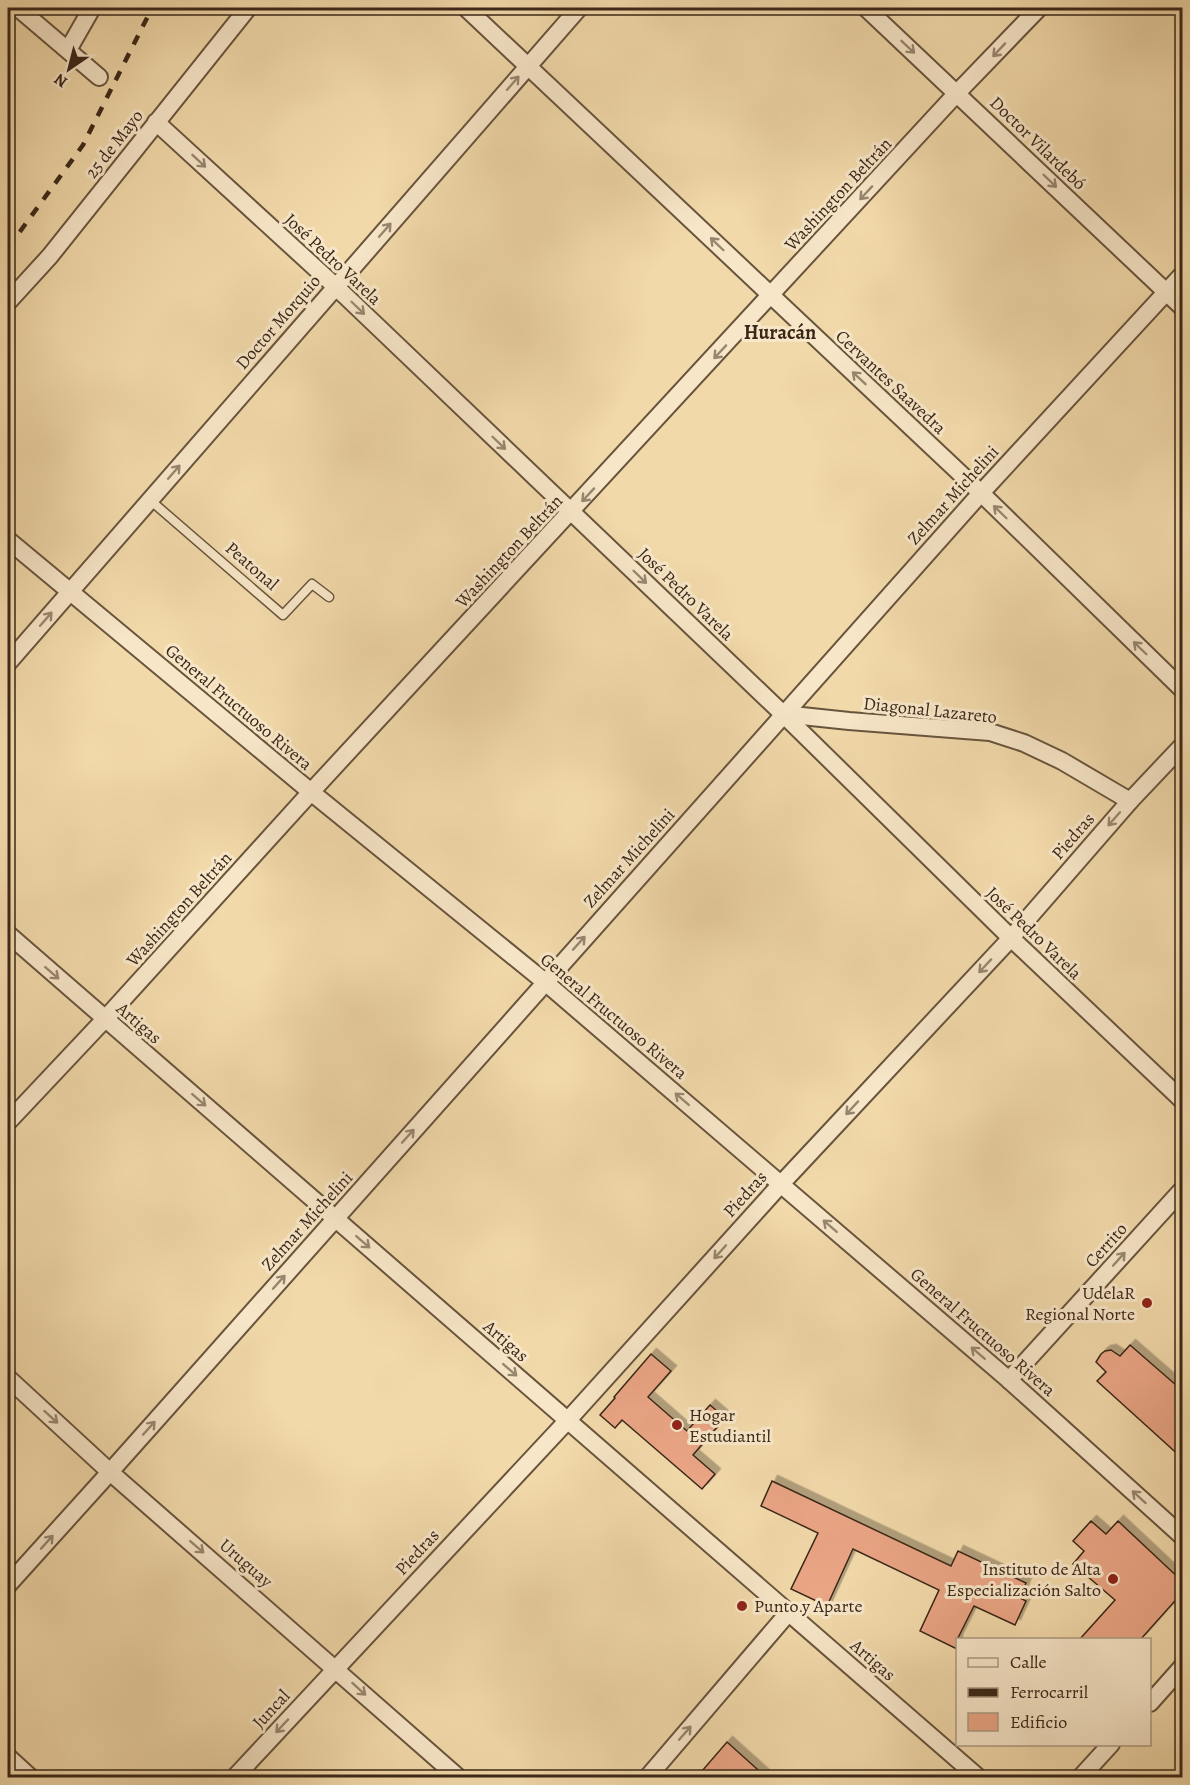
<svg xmlns="http://www.w3.org/2000/svg" width="1190" height="1785" viewBox="0 0 1190 1785" font-family="Alegreya,serif">
<style>
.building{fill:#eaa585;stroke:#3a2719;stroke-width:1.5;filter:url(#shadow)}
.lines{fill:none;stroke-linecap:round;stroke-linejoin:round}
.lane-casing{stroke:#68543d;stroke-width:11}
.street-casing{stroke:#68543d;stroke-width:20}
.lane{stroke:#f7e6c8;stroke-width:8}
.street{stroke:#f7e6c8;stroke-width:16}
.rail{stroke:#3a2719;stroke-width:4.5;stroke-dasharray:10 10;stroke-linecap:butt}
.oneway{stroke:#988670}
.poi-dot{fill:#8f2418;stroke:#f7e6c8;stroke-width:2}
.labels{text-anchor:middle;dominant-baseline:central;stroke-width:6;stroke-linejoin:round;paint-order:stroke}
.street-label{font-size:18px;fill:#3a2719;stroke:#f7e6c8}
.poi-label{font-size:18px;fill:#3a2719;stroke:#f7e6c8;text-anchor:end}
.neighbourhood-label{font-size:20px;font-weight:bold;fill:#3a2719;stroke:#f7e6c8}
</style>
<defs>
<filter id="shadow"><feDropShadow dx="5.5" dy="-5.5" stdDeviation="0" flood-color="#0004"/></filter>
</defs>
<rect width="100%" height="100%" fill="#f2d9aa"/>
<filter id="stains"><feTurbulence type="fractalNoise" baseFrequency=".00333" numOctaves="4"/><feColorMatrix values="0 0 0 0 .2 0 0 0 0 .09 0 0 0 0 .02 0 0 0 .5 -.17"/></filter>
<radialGradient id="worn" r=".72"><stop offset=".6" stop-color="#630" stop-opacity="0"/><stop offset="1" stop-color="#630" stop-opacity=".3"/></radialGradient>
<g class="building">
<polygon points="1130,1345 1176,1385 1182,1379 1182,1458 1097,1381 1106,1372 1096,1362 1101,1354 1105,1351 1111,1350 1120,1356"/>
<polygon points="651,1354 671,1371 648,1397 687,1431 710,1405 725,1418 693,1455 715,1474 702,1489 622,1420 615,1428 600,1415 615,1398 614,1397"/>
<polygon points="772,1481 951,1566 958,1551 1026,1583 1020,1598 1026,1601 1015,1625 974,1606 957,1640 957,1649 920,1631 939,1590 853,1549 827,1606 791,1589 818,1533 761,1506"/>
<polygon points="1091,1521 1106,1534 1118,1521 1182,1581 1182,1593 1140,1640 1079,1640 1115,1600 1073,1564 1084,1551 1073,1541"/>
<polygon points="727,1742 767,1778 696,1778"/>
</g>
<g class="lines">
<g class="lane-casing">
<polyline id="lane" points="150,500 283,615 312,584 329,597"/>
</g>
<g class="street-casing">
<g id="street">
<polyline points="18,8 99,77"/>
<polyline points="466,8 981,493 1182,689"/>
<polyline points="866,8 1182,307"/>
<polyline points="68,50 92,8"/>
<polyline points="156,122 335,286 783,714 1011,938 1182,1100"/>
<polyline points="8,302 50,256 248,8"/>
<polyline points="8,540 311,792 545,982 1009,1380 1182,1536"/>
<polyline points="8,663 579,8"/>
<polyline points="783,714 849,721 990,732 1024,743 1062,761 1130,801"/>
<polyline points="8,934 979,1778"/>
<polyline points="8,1122 105,1019 311,792 957,93 1039,8"/>
<polyline points="8,1378 110,1472 459,1778"/>
<polyline points="1009,1380 1182,1190"/>
<polyline points="8,1585 110,1472 981,493 1182,275"/>
<polyline points="1150,1703 1182,1667"/>
<polyline points="8,1757 31,1778"/>
<polyline points="234,1778 568,1420 781,1184 1011,938 1130,801 1182,746"/>
<polyline points="647,1778 789,1612"/>
<polyline points="1080,1778 1111,1744"/>
</g>
</g>
<use href="#lane" class="lane"/>
<use href="#street" class="street"/>
<polyline class="rail" points="8,248 83,145 152,8"/>
</g>
<defs><path id="oneway-shaft" d="M-6 0H5M1.5-3L5.5 0L1.5 3" fill="none" stroke-width="1.6" stroke-linecap="round" stroke-linejoin="round" transform="scale(1.5)"/></defs>
<g class="oneway">
<use href="#oneway-shaft" transform="translate(908 47) rotate(43)"/>
<use href="#oneway-shaft" transform="translate(999 50) rotate(133)"/>
<use href="#oneway-shaft" transform="translate(513 83) rotate(-49)"/>
<use href="#oneway-shaft" transform="translate(199 161) rotate(43)"/>
<use href="#oneway-shaft" transform="translate(1050 181) rotate(44)"/>
<use href="#oneway-shaft" transform="translate(866 193) rotate(133)"/>
<use href="#oneway-shaft" transform="translate(385 230) rotate(-49)"/>
<use href="#oneway-shaft" transform="translate(717 244) rotate(-136)"/>
<use href="#oneway-shaft" transform="translate(358 308) rotate(44)"/>
<use href="#oneway-shaft" transform="translate(720 352) rotate(133)"/>
<use href="#oneway-shaft" transform="translate(859 378) rotate(-137)"/>
<use href="#oneway-shaft" transform="translate(499 443) rotate(44)"/>
<use href="#oneway-shaft" transform="translate(174 472) rotate(-49)"/>
<use href="#oneway-shaft" transform="translate(588 495) rotate(133)"/>
<use href="#oneway-shaft" transform="translate(1000 512) rotate(-136)"/>
<use href="#oneway-shaft" transform="translate(640 577) rotate(44)"/>
<use href="#oneway-shaft" transform="translate(46 619) rotate(-49)"/>
<use href="#oneway-shaft" transform="translate(1140 648) rotate(-136)"/>
<use href="#oneway-shaft" transform="translate(1114 819) rotate(131)"/>
<use href="#oneway-shaft" transform="translate(579 943) rotate(-48)"/>
<use href="#oneway-shaft" transform="translate(985 966) rotate(133)"/>
<use href="#oneway-shaft" transform="translate(52 973) rotate(41)"/>
<use href="#oneway-shaft" transform="translate(682 1099) rotate(-139)"/>
<use href="#oneway-shaft" transform="translate(199 1100) rotate(41)"/>
<use href="#oneway-shaft" transform="translate(852 1108) rotate(133)"/>
<use href="#oneway-shaft" transform="translate(408 1136) rotate(-48)"/>
<use href="#oneway-shaft" transform="translate(830 1226) rotate(-139)"/>
<use href="#oneway-shaft" transform="translate(363 1242) rotate(41)"/>
<use href="#oneway-shaft" transform="translate(720 1252) rotate(132)"/>
<use href="#oneway-shaft" transform="translate(1119 1259) rotate(-48)"/>
<use href="#oneway-shaft" transform="translate(279 1282) rotate(-48)"/>
<use href="#oneway-shaft" transform="translate(978 1353) rotate(-139)"/>
<use href="#oneway-shaft" transform="translate(510 1370) rotate(41)"/>
<use href="#oneway-shaft" transform="translate(51 1417) rotate(42)"/>
<use href="#oneway-shaft" transform="translate(149 1428) rotate(-48)"/>
<use href="#oneway-shaft" transform="translate(1139 1497) rotate(-138)"/>
<use href="#oneway-shaft" transform="translate(47 1542) rotate(-48)"/>
<use href="#oneway-shaft" transform="translate(197 1547) rotate(41)"/>
<use href="#oneway-shaft" transform="translate(359 1689) rotate(42)"/>
<use href="#oneway-shaft" transform="translate(282 1726) rotate(133)"/>
<use href="#oneway-shaft" transform="translate(685 1733) rotate(-49)"/>
</g>
<g class="poi-dot">
<circle cx="1147" cy="1303" r="6"/>
<circle cx="677" cy="1425" r="6"/>
<circle cx="1113" cy="1579" r="6"/>
<circle cx="742" cy="1606" r="6"/>
</g>
<g class="labels">
<g class="street-label">
<text transform="translate(1038 143) rotate(44)">Doctor Vilardebó</text>
<text transform="translate(114 144) rotate(-52)">25 de Mayo</text>
<text transform="translate(838 194) rotate(-47)">Washington Beltrán</text>
<text transform="translate(333 259) rotate(43)">José Pedro Varela</text>
<text transform="translate(278 322) rotate(-49)">Doctor Morquio</text>
<text transform="translate(891 382) rotate(43)">Cervantes Saavedra</text>
<text transform="translate(953 495) rotate(-48)">Zelmar Michelini</text>
<text transform="translate(509 551) rotate(-47)">Washington Beltrán</text>
<text transform="translate(252 566) rotate(41)">Peatonal</text>
<text transform="translate(686 594) rotate(44)">José Pedro Varela</text>
<text transform="translate(239 707) rotate(40)">General Fructuoso Rivera</text>
<text transform="translate(930 710) rotate(6)">Diagonal Lazareto</text>
<text transform="translate(1073 836) rotate(-49)">Piedras</text>
<text transform="translate(629 858) rotate(-48)">Zelmar Michelini</text>
<text transform="translate(179 909) rotate(-48)">Washington Beltrán</text>
<text transform="translate(1034 933) rotate(44)">José Pedro Varela</text>
<text transform="translate(614 1016) rotate(40)">General Fructuoso Rivera</text>
<text transform="translate(139 1023) rotate(41)">Artigas</text>
<text transform="translate(745 1194) rotate(-48)">Piedras</text>
<text transform="translate(307 1221) rotate(-48)">Zelmar Michelini</text>
<text transform="translate(1106 1245) rotate(-48)">Cerrito</text>
<text transform="translate(983 1332) rotate(41)">General Fructuoso Rivera</text>
<text transform="translate(506 1341) rotate(41)">Artigas</text>
<text transform="translate(417 1552) rotate(-47)">Piedras</text>
<text transform="translate(246 1563) rotate(41)">Uruguay</text>
<text transform="translate(873 1660) rotate(41)">Artigas</text>
<text transform="translate(271 1709) rotate(-47)">Juncal</text>
</g>
<g class="poi-label">
<text x="1135" y="1293">UdelaR<tspan x="1135" dy="21">Regional Norte</tspan></text>
<text x="689" y="1415" text-anchor="start">Hogar<tspan x="689" dy="21">Estudiantil</tspan></text>
<text x="1101" y="1569">Instituto de Alta<tspan x="1101" dy="21">Especialización Salto</tspan></text>
<text x="754" y="1606" text-anchor="start">Punto y Aparte</text>
</g>
<g class="neighbourhood-label">
<text x="780" y="332">Huracán</text>
</g>
</g>
<rect width="1190" height="1785" fill="none" stroke="#f2d9aa" stroke-width="30"/>
<rect x="9" y="9" width="1172" height="1767" fill="none" stroke="#3a2719" stroke-width="3"/>
<rect x="15" y="15" width="1160" height="1755" fill="none" stroke="#3a2719" stroke-width="1.5"/>
<rect x="956" y="1638" width="195" height="108" fill="#f7e6c8" stroke="#ab9a82" stroke-width="1.5"/>
<rect x="968" y="1658" width="30" height="9" fill="#f7e6c8" stroke="#ab9a82" stroke-width="1.5"/>
<text x="1010" y="1668" font-size="18" fill="#3a2719">Calle</text>
<rect x="968" y="1688" width="30" height="9" fill="#3a2719" stroke="#ab9a82" stroke-width="1.5"/>
<text x="1010" y="1698" font-size="18" fill="#3a2719">Ferrocarril</text>
<rect x="968" y="1713" width="30" height="18" fill="#eaa585" stroke="#ab9a82" stroke-width="1.5"/>
<text x="1010" y="1728" font-size="18" fill="#3a2719">Edificio</text>
<g transform="translate(69 69) rotate(215)" stroke="#f7e6c8" stroke-width="4.5" paint-order="stroke">
<path d="M0-4.5L10 22L0 15L-10 22Z" fill="#3a2719"/>
<text y="-9" font-size="16" font-weight="bold" text-anchor="middle" fill="#3a2719">N</text>
</g>
<rect width="100%" height="100%" filter="url(#stains)"/>
<rect width="100%" height="100%" fill="url(#worn)"/>
</svg>
